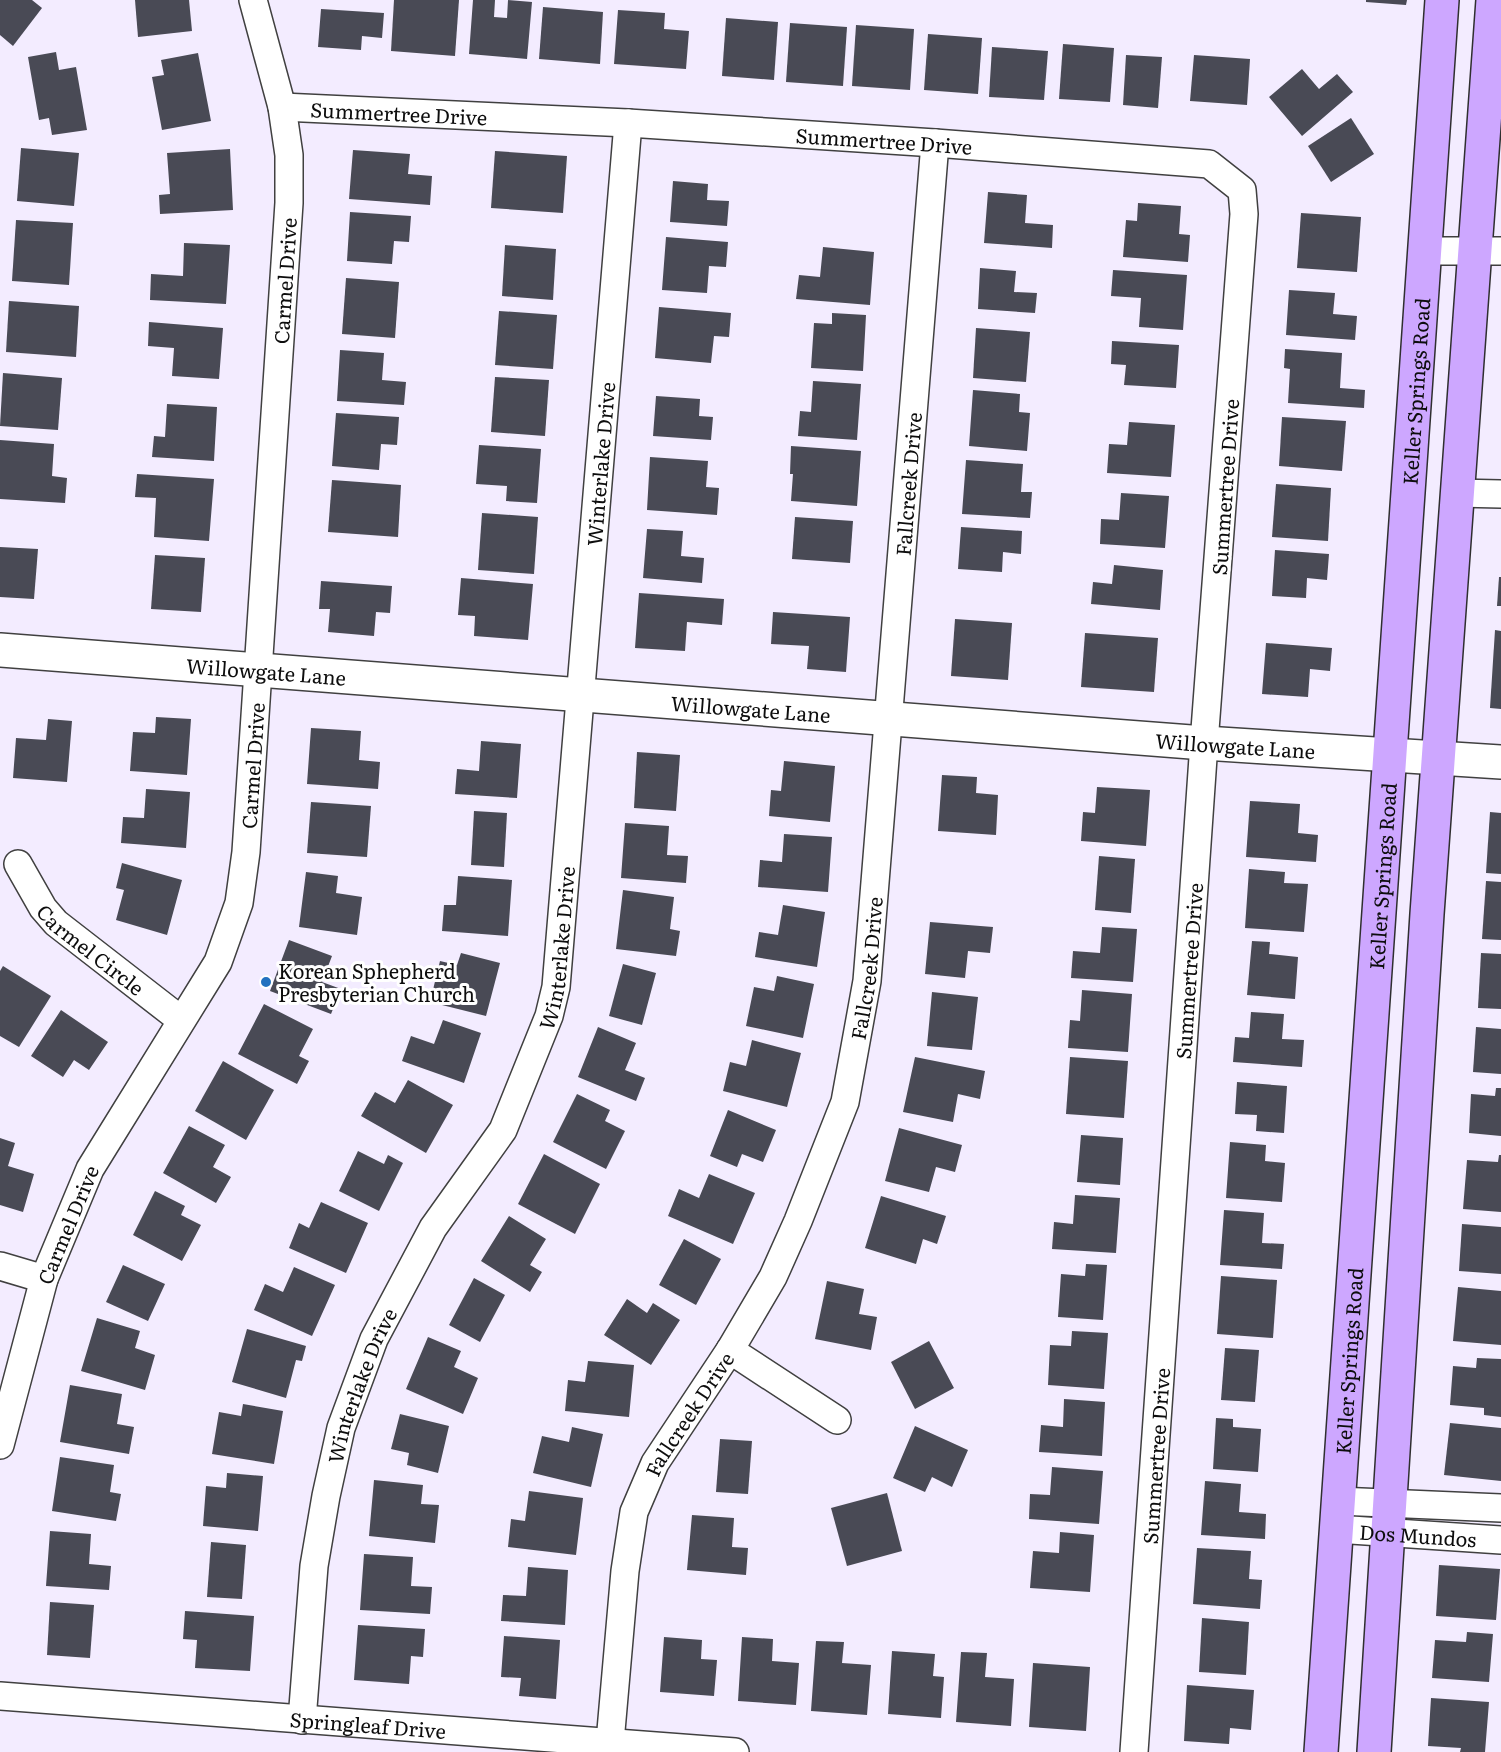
<svg xmlns="http://www.w3.org/2000/svg" width="1501" height="1752" viewBox="0 0 1501 1752" font-family="Literata,serif">
<style>
.building{fill:#494a55}
.lines{fill:none;stroke-linecap:round;stroke-linejoin:round}
.minor-casing{stroke:#404040;stroke-width:30}
.tertiary-casing{stroke:#404040;stroke-width:36}
.secondary-casing{stroke:#2f2f2f;stroke-width:36}
.minor{stroke:#fff;stroke-width:27}
.tertiary{stroke:#fff;stroke-width:33}
.secondary{stroke:#cda7ff;stroke-width:33}
.poi-dot{fill:#2271bf;stroke:#fff;stroke-width:2}
.labels{text-anchor:middle;dominant-baseline:central;stroke-width:6;stroke-linejoin:round;paint-order:stroke}
.street-label{font-size:20px;fill:#0d0d0d;stroke:#fff}
.poi-label{font-size:20px;fill:#0d0d0d;stroke:#fff;text-anchor:start}
</style>
<rect width="100%" height="100%" fill="#f3ecff"/>
<g class="building">
<polygon points="0,0 32,0 42,8 13,46 0,35"/>
<polygon points="135,0 189,0 192,31 138,37"/>
<polygon points="394,0 459,0 455,56 391,51"/>
<polygon points="473,0 495,0 494,17 507,18 508,0 532,2 527,59 469,54"/>
<polygon points="1366,0 1407,0 1406,5 1366,2"/>
<polygon points="543,7 603,12 600,64 539,59"/>
<polygon points="321,9 384,13 382,38 362,36 361,50 318,47"/>
<polygon points="618,10 665,13 664,29 689,31 686,69 614,64"/>
<polygon points="726,18 778,22 774,80 722,76"/>
<polygon points="790,23 847,27 843,86 786,82"/>
<polygon points="856,25 914,29 910,90 852,86"/>
<polygon points="928,34 982,38 978,94 924,90"/>
<polygon points="1063,44 1114,48 1110,102 1059,99"/>
<polygon points="992,47 1048,51 1044,100 989,97"/>
<polygon points="56,52 59,70 76,67 87,130 52,135 49,118 39,120 28,57"/>
<polygon points="198,53 211,121 162,130 152,77 164,75 161,60"/>
<polygon points="1126,55 1162,57 1158,108 1123,105"/>
<polygon points="1194,55 1250,59 1247,105 1190,101"/>
<polygon points="1302,69 1319,89 1337,74 1353,92 1302,136 1269,97"/>
<polygon points="1351,118 1374,154 1331,182 1308,146"/>
<polygon points="21,148 79,153 74,206 17,201"/>
<polygon points="230,149 233,210 160,214 159,195 170,194 167,153"/>
<polygon points="353,150 410,154 408,174 432,176 430,205 349,199"/>
<polygon points="495,151 567,156 563,213 491,208"/>
<polygon points="673,181 708,184 707,200 729,201 727,226 670,222"/>
<polygon points="988,192 1027,195 1025,223 1053,225 1052,248 984,243"/>
<polygon points="1138,203 1181,206 1179,234 1190,235 1188,262 1123,257 1126,220 1137,221"/>
<polygon points="350,212 411,216 409,242 394,241 392,264 347,261"/>
<polygon points="1301,213 1361,217 1357,272 1297,268"/>
<polygon points="16,220 73,223 69,285 12,281"/>
<polygon points="666,237 728,242 726,267 709,266 707,293 662,290"/>
<polygon points="184,243 230,245 226,304 150,300 151,274 183,276"/>
<polygon points="505,245 556,249 553,300 502,296"/>
<polygon points="823,247 874,252 870,305 796,299 799,275 820,277"/>
<polygon points="980,268 1016,271 1014,292 1037,293 1035,313 978,309"/>
<polygon points="1113,270 1187,275 1183,330 1139,327 1141,298 1111,296"/>
<polygon points="346,278 399,282 395,338 342,334"/>
<polygon points="1289,290 1335,293 1333,314 1357,316 1355,340 1286,335"/>
<polygon points="9,301 79,306 76,357 6,352"/>
<polygon points="659,307 731,313 729,337 714,336 711,363 655,358"/>
<polygon points="499,311 557,315 553,369 495,365"/>
<polygon points="832,313 866,315 863,371 811,368 814,323 832,324"/>
<polygon points="149,322 223,328 219,379 172,376 174,348 148,346"/>
<polygon points="976,328 1030,332 1026,382 973,378"/>
<polygon points="1112,341 1179,345 1176,388 1124,385 1126,365 1111,364"/>
<polygon points="1285,349 1342,353 1340,388 1365,390 1364,408 1288,403 1290,369 1284,368"/>
<polygon points="340,350 384,353 382,380 406,382 404,405 337,401"/>
<polygon points="3,373 62,378 58,430 0,426"/>
<polygon points="495,377 549,380 545,436 491,432"/>
<polygon points="813,381 861,384 857,440 798,436 800,411 811,412"/>
<polygon points="973,390 1020,394 1019,412 1030,413 1027,451 969,446"/>
<polygon points="656,396 700,399 699,416 713,417 711,440 653,436"/>
<polygon points="167,404 217,407 214,461 152,457 154,436 165,437"/>
<polygon points="336,413 399,417 397,445 381,444 379,470 332,466"/>
<polygon points="1282,417 1346,421 1342,471 1279,466"/>
<polygon points="1129,422 1175,425 1171,477 1107,473 1109,444 1127,445"/>
<polygon points="0,440 54,444 52,476 67,478 65,503 0,499"/>
<polygon points="479,445 541,449 537,503 506,501 507,486 476,484"/>
<polygon points="791,446 861,451 857,506 791,501 793,474 790,474"/>
<polygon points="650,457 708,461 706,487 719,488 717,515 647,510"/>
<polygon points="966,460 1023,464 1021,492 1032,492 1030,518 962,514"/>
<polygon points="137,474 214,479 209,541 154,537 156,498 135,497"/>
<polygon points="332,480 401,485 398,537 328,532"/>
<polygon points="1276,484 1331,488 1328,541 1272,537"/>
<polygon points="1121,493 1169,496 1165,548 1100,544 1101,519 1119,520"/>
<polygon points="482,513 538,517 534,574 478,570"/>
<polygon points="795,517 853,521 850,563 792,559"/>
<polygon points="961,527 1022,531 1021,554 1003,552 1002,572 958,569"/>
<polygon points="647,529 683,531 681,556 704,558 702,583 643,578"/>
<polygon points="0,547 38,549 34,599 0,597"/>
<polygon points="1275,550 1329,554 1327,580 1307,578 1306,598 1272,596"/>
<polygon points="155,555 205,558 201,612 151,609"/>
<polygon points="1114,565 1163,570 1160,610 1091,604 1093,582 1112,584"/>
<polygon points="1499,577 1501,577 1501,606 1497,606"/>
<polygon points="461,578 533,584 528,640 474,636 475,616 458,615"/>
<polygon points="321,581 392,586 390,613 376,612 374,636 328,632 330,609 319,609"/>
<polygon points="639,593 724,599 722,625 687,622 685,651 635,648"/>
<polygon points="773,612 850,617 846,672 807,669 809,646 771,644"/>
<polygon points="955,619 1012,623 1008,680 951,676"/>
<polygon points="1495,630 1501,631 1501,709 1490,708"/>
<polygon points="1085,633 1158,638 1154,692 1081,687"/>
<polygon points="1266,643 1332,648 1330,671 1310,669 1308,697 1262,694"/>
<polygon points="156,717 191,719 187,775 130,771 133,732 155,733"/>
<polygon points="48,719 72,721 67,782 13,778 16,738 46,740"/>
<polygon points="311,728 361,731 359,760 380,762 378,789 307,784"/>
<polygon points="481,741 521,744 517,798 455,794 457,769 479,771"/>
<polygon points="637,752 680,755 676,811 634,808"/>
<polygon points="784,761 835,766 830,822 769,816 771,790 781,791"/>
<polygon points="942,775 977,777 976,793 998,795 996,835 938,831"/>
<polygon points="1097,787 1150,790 1146,846 1081,841 1083,812 1095,813"/>
<polygon points="146,789 190,792 186,848 121,843 123,817 144,818"/>
<polygon points="1250,801 1300,804 1298,833 1318,835 1316,862 1246,857"/>
<polygon points="311,802 371,806 367,857 307,853"/>
<polygon points="474,811 507,813 504,867 471,865"/>
<polygon points="1490,812 1501,813 1501,874 1486,873"/>
<polygon points="625,823 669,826 667,855 688,856 686,883 621,878"/>
<polygon points="784,834 832,837 828,892 758,887 760,860 782,862"/>
<polygon points="1099,856 1135,859 1131,913 1095,910"/>
<polygon points="122,863 182,880 167,935 116,920 124,890 116,888"/>
<polygon points="1249,869 1285,872 1284,883 1308,884 1304,932 1245,928"/>
<polygon points="306,872 338,876 336,893 362,897 357,935 299,927"/>
<polygon points="458,876 512,880 508,936 442,931 444,905 456,905"/>
<polygon points="1486,881 1501,882 1501,940 1482,939"/>
<polygon points="623,890 674,897 670,929 680,931 676,956 616,949"/>
<polygon points="783,905 825,912 817,967 755,957 759,932 778,935"/>
<polygon points="930,922 993,927 990,953 968,951 965,978 925,974"/>
<polygon points="1102,927 1137,929 1133,982 1071,978 1073,951 1100,953"/>
<polygon points="289,940 332,956 322,982 341,989 331,1014 270,991"/>
<polygon points="1252,941 1270,942 1269,954 1298,957 1295,999 1247,995"/>
<polygon points="461,953 500,963 486,1016 430,1002 440,961 457,965"/>
<polygon points="1481,953 1501,954 1501,1009 1478,1008"/>
<polygon points="623,964 656,973 642,1025 609,1016"/>
<polygon points="3,966 51,996 19,1047 0,1036 0,971"/>
<polygon points="777,976 814,984 803,1038 746,1026 754,987 774,991"/>
<polygon points="1082,990 1132,994 1128,1052 1068,1048 1070,1020 1080,1021"/>
<polygon points="932,992 978,997 972,1050 927,1046"/>
<polygon points="264,1004 313,1029 299,1056 309,1061 297,1084 238,1054"/>
<polygon points="61,1010 108,1042 89,1070 74,1060 63,1077 31,1056"/>
<polygon points="1251,1012 1284,1014 1282,1039 1304,1040 1302,1067 1233,1062 1235,1037 1249,1038"/>
<polygon points="443,1020 481,1033 464,1083 402,1061 411,1036 434,1044"/>
<polygon points="598,1027 636,1043 625,1070 645,1078 636,1101 578,1077"/>
<polygon points="1476,1027 1501,1029 1501,1074 1473,1072"/>
<polygon points="752,1040 801,1053 787,1107 723,1091 730,1062 746,1066"/>
<polygon points="915,1057 985,1071 980,1099 958,1094 953,1122 903,1112"/>
<polygon points="1070,1057 1128,1061 1124,1118 1066,1114"/>
<polygon points="223,1061 274,1090 246,1140 195,1111"/>
<polygon points="408,1080 453,1105 426,1153 361,1116 375,1092 395,1103"/>
<polygon points="1237,1082 1287,1086 1284,1133 1256,1131 1257,1115 1235,1114"/>
<polygon points="1496,1088 1501,1088 1501,1136 1469,1133 1471,1094 1495,1096"/>
<polygon points="577,1094 610,1110 605,1121 625,1131 606,1169 553,1142"/>
<polygon points="728,1110 776,1130 763,1162 742,1154 737,1167 710,1156"/>
<polygon points="189,1126 225,1145 213,1167 231,1177 216,1203 163,1173"/>
<polygon points="899,1128 962,1145 955,1172 936,1167 929,1192 885,1181"/>
<polygon points="1081,1135 1123,1138 1120,1185 1077,1182"/>
<polygon points="0,1138 15,1143 8,1166 34,1174 23,1212 0,1205"/>
<polygon points="1230,1142 1266,1145 1265,1161 1285,1163 1282,1202 1226,1198"/>
<polygon points="358,1151 384,1164 388,1155 403,1163 379,1211 339,1191"/>
<polygon points="544,1154 600,1184 575,1234 518,1204"/>
<polygon points="1499,1155 1501,1155 1501,1212 1463,1209 1467,1160 1498,1162"/>
<polygon points="709,1174 755,1193 733,1244 668,1216 679,1189 699,1198"/>
<polygon points="155,1191 185,1206 181,1215 201,1225 182,1261 133,1235"/>
<polygon points="1075,1195 1120,1198 1116,1253 1052,1249 1054,1222 1073,1224"/>
<polygon points="881,1196 946,1216 937,1244 923,1239 916,1264 865,1248"/>
<polygon points="321,1202 368,1223 346,1273 289,1248 299,1223 309,1228"/>
<polygon points="1224,1210 1264,1213 1262,1243 1284,1244 1282,1269 1220,1265"/>
<polygon points="509,1216 546,1239 530,1265 542,1272 530,1292 481,1261"/>
<polygon points="1462,1224 1501,1227 1501,1274 1459,1271"/>
<polygon points="684,1239 721,1259 696,1305 659,1285"/>
<polygon points="1086,1264 1107,1265 1103,1320 1058,1317 1061,1274 1085,1276"/>
<polygon points="123,1265 165,1284 148,1321 106,1302"/>
<polygon points="294,1267 335,1285 312,1336 254,1310 265,1284 283,1292"/>
<polygon points="1221,1276 1277,1280 1273,1338 1217,1334"/>
<polygon points="474,1278 505,1295 480,1342 449,1325"/>
<polygon points="827,1281 864,1289 859,1314 877,1317 871,1350 815,1339"/>
<polygon points="1458,1287 1501,1291 1501,1345 1453,1341"/>
<polygon points="627,1299 647,1313 653,1303 680,1320 651,1365 604,1335"/>
<polygon points="97,1318 140,1331 135,1348 155,1355 145,1390 81,1371"/>
<polygon points="247,1329 306,1346 302,1361 296,1360 286,1398 232,1382"/>
<polygon points="1072,1331 1108,1333 1104,1389 1048,1385 1050,1345 1071,1346"/>
<polygon points="428,1337 461,1351 454,1367 478,1378 463,1414 406,1389"/>
<polygon points="929,1341 954,1388 915,1409 891,1362"/>
<polygon points="1225,1348 1259,1350 1255,1402 1221,1400"/>
<polygon points="1477,1358 1501,1359 1501,1417 1484,1415 1484,1408 1450,1405 1453,1366 1476,1368"/>
<polygon points="588,1361 634,1365 629,1417 565,1411 568,1380 585,1382"/>
<polygon points="70,1385 122,1394 117,1424 134,1427 129,1454 60,1442"/>
<polygon points="1064,1399 1105,1402 1102,1456 1039,1452 1041,1425 1063,1427"/>
<polygon points="243,1404 283,1411 274,1464 212,1454 219,1412 241,1416"/>
<polygon points="400,1414 449,1426 438,1473 407,1465 409,1453 391,1449"/>
<polygon points="1216,1418 1233,1419 1233,1427 1261,1429 1258,1472 1213,1469"/>
<polygon points="1450,1423 1501,1428 1501,1481 1444,1475"/>
<polygon points="915,1426 968,1450 952,1487 932,1477 925,1492 893,1478"/>
<polygon points="572,1427 603,1434 591,1487 533,1473 542,1436 569,1442"/>
<polygon points="720,1439 752,1441 748,1494 716,1492"/>
<polygon points="60,1457 114,1465 110,1492 121,1494 116,1521 52,1511"/>
<polygon points="1052,1467 1103,1471 1099,1524 1029,1519 1030,1494 1050,1495"/>
<polygon points="227,1473 263,1476 258,1531 203,1526 206,1486 226,1488"/>
<polygon points="374,1480 423,1485 421,1504 439,1505 435,1543 369,1536"/>
<polygon points="1205,1481 1241,1484 1239,1512 1266,1514 1265,1539 1201,1535"/>
<polygon points="529,1491 583,1498 576,1555 508,1547 511,1519 525,1521"/>
<polygon points="887,1493 902,1551 847,1566 831,1508"/>
<polygon points="692,1515 734,1518 732,1547 748,1548 746,1575 687,1570"/>
<polygon points="50,1531 91,1534 89,1564 111,1566 109,1590 46,1586"/>
<polygon points="1060,1532 1094,1535 1090,1592 1030,1588 1033,1551 1059,1553"/>
<polygon points="211,1542 246,1545 242,1599 207,1597"/>
<polygon points="1197,1548 1251,1551 1249,1579 1262,1580 1260,1609 1193,1604"/>
<polygon points="364,1554 413,1557 411,1586 432,1587 430,1614 360,1610"/>
<polygon points="1439,1565 1500,1569 1496,1620 1436,1616"/>
<polygon points="528,1567 568,1570 565,1625 501,1621 503,1595 526,1596"/>
<polygon points="50,1602 94,1605 90,1658 47,1655"/>
<polygon points="185,1611 254,1616 250,1671 195,1668 197,1640 183,1639"/>
<polygon points="1202,1618 1249,1622 1246,1675 1199,1672"/>
<polygon points="358,1625 425,1629 423,1657 411,1656 409,1684 354,1680"/>
<polygon points="1467,1632 1493,1634 1489,1682 1432,1678 1435,1640 1466,1642"/>
<polygon points="504,1636 560,1640 556,1699 519,1696 521,1678 501,1677"/>
<polygon points="664,1637 702,1640 701,1659 717,1660 714,1696 660,1692"/>
<polygon points="742,1637 773,1639 772,1661 799,1663 796,1705 738,1701"/>
<polygon points="816,1641 844,1642 842,1663 871,1665 867,1715 811,1711"/>
<polygon points="892,1651 935,1654 933,1676 944,1677 941,1718 888,1714"/>
<polygon points="961,1652 987,1653 985,1677 1014,1679 1011,1726 956,1722"/>
<polygon points="1033,1663 1090,1667 1086,1731 1029,1727"/>
<polygon points="1187,1685 1254,1690 1251,1730 1230,1728 1229,1744 1184,1741"/>
<polygon points="1431,1698 1489,1702 1485,1752 1460,1752 1461,1748 1428,1746"/>
</g>
<g class="lines">
<g class="minor-casing">
<g id="minor">
<path id="s1" d="M282 107 628 123 935 143 1209 164 1242 190 1244 214 1204 743 1134 1752"/>
<polyline points="1423,251 1501,251"/>
<polyline points="1456,493 1501,494"/>
<path id="s2" d="M18 864 43 908 56 923 181 1020"/>
<polyline points="0,1266 44,1279"/>
<polyline points="730,1350 837,1420"/>
<path id="s3" d="M0 1445 44 1279 90 1169 218 962 239 903 246 852 289 203V155L282 107 253 0"/>
<polyline points="1338,1501 1501,1508"/>
<path id="s4" d="M1336 1529 1501 1540"/>
<path id="s5" d="M0 1696 735 1752"/>
<path id="s6" d="M302 1720 314 1566 326 1496 341 1428 374 1339 433 1228 503 1130 549 1016 556 987 628 123"/>
<path id="s7" d="M610 1742 625 1571 634 1512 655 1463 730 1350 773 1277 798 1221 845 1102 867 981 935 143"/>
</g>
</g>
<g class="tertiary-casing">
<g id="tertiary">
<path id="s8" d="M0 650 1204 743 1501 762"/>
</g>
</g>
<g class="secondary-casing">
<g id="secondary">
<path id="s9" d="M1321 1752 1442 0"/>
<polyline points="1374,1752 1427,914 1493,0"/>
</g>
</g>
<use href="#minor" class="minor"/>
<use href="#tertiary" class="tertiary"/>
<use href="#secondary" class="secondary"/>
</g>
<circle class="poi-dot" cx="266" cy="982" r="6"/>
<g class="labels">
<g class="street-label">
<text stroke="none"><textPath href="#s1" startOffset="117">Summertree Drive</textPath></text>
<text stroke="none"><textPath href="#s1" startOffset="603">Summertree Drive</textPath></text>
<text stroke="none"><textPath href="#s3" startOffset="1221">Carmel Drive</textPath></text>
<text stroke="none"><textPath href="#s9" startOffset="1364">Keller Springs Road</textPath></text>
<text stroke="none"><textPath href="#s6" startOffset="1314">Winterlake Drive</textPath></text>
<text stroke="none"><textPath href="#s7" startOffset="1316">Fallcreek Drive</textPath></text>
<text transform="translate(1224 487) rotate(-86)">Summertree Drive</text>
<text stroke="none"><textPath href="#s8" startOffset="267">Willowgate Lane</textPath></text>
<text stroke="none"><textPath href="#s8" startOffset="753">Willowgate Lane</textPath></text>
<text stroke="none"><textPath href="#s8" startOffset="1239">Willowgate Lane</textPath></text>
<text stroke="none"><textPath href="#s3" startOffset="735">Carmel Drive</textPath></text>
<text stroke="none"><textPath href="#s9" startOffset="878">Keller Springs Road</textPath></text>
<text stroke="none"><textPath href="#s2" startOffset="114">Carmel Circle</textPath></text>
<text stroke="none"><textPath href="#s6" startOffset="828">Winterlake Drive</textPath></text>
<text stroke="none"><textPath href="#s7" startOffset="830">Fallcreek Drive</textPath></text>
<text transform="translate(1188 971) rotate(-86)">Summertree Drive</text>
<text stroke="none"><textPath href="#s3" startOffset="231">Carmel Drive</textPath></text>
<text stroke="none"><textPath href="#s9" startOffset="392">Keller Springs Road</textPath></text>
<text stroke="none"><textPath href="#s6" startOffset="342">Winterlake Drive</textPath></text>
<text stroke="none"><textPath href="#s7" startOffset="344">Fallcreek Drive</textPath></text>
<text transform="translate(1155 1456) rotate(-86)">Summertree Drive</text>
<text stroke="none"><textPath href="#s4" startOffset="82">Dos Mundos</textPath></text>
<text stroke="none"><textPath href="#s5" startOffset="369">Springleaf Drive</textPath></text>
</g>
<g class="poi-label">
<text x="278" y="970">Korean Sphepherd<tspan x="278" dy="23">Presbyterian Church</tspan></text>
</g>
</g>
</svg>
